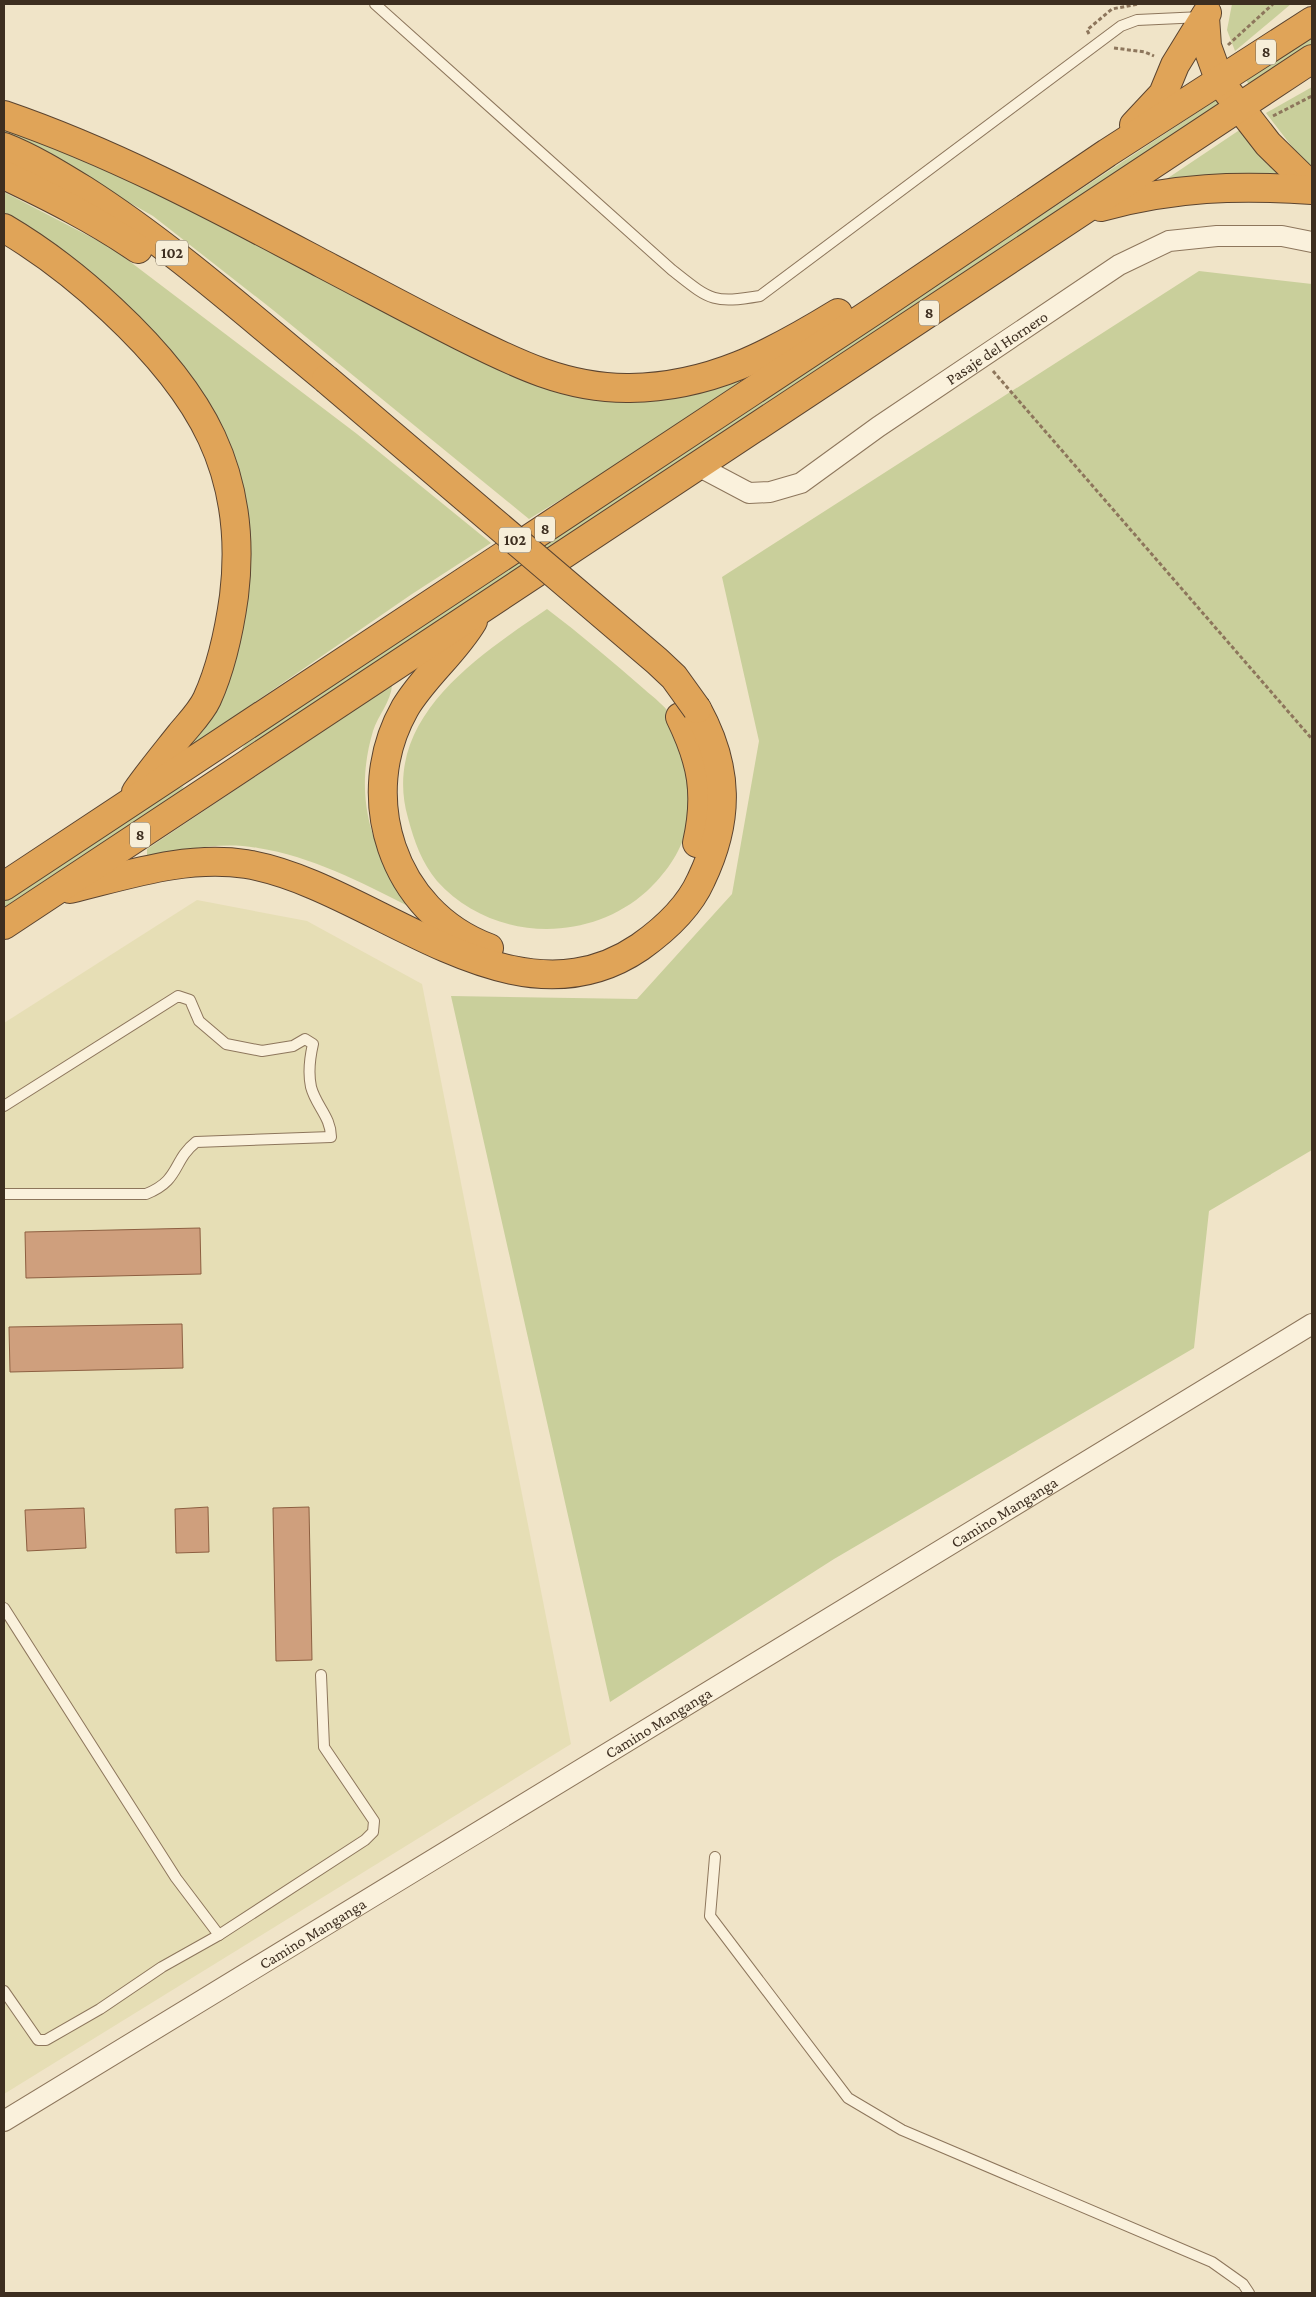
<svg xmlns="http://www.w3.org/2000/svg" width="1316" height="2297" viewBox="0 0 1316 2297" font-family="'Crimson Pro',serif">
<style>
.farmland{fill:#e6deb5}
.green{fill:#c9cf9b}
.building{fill:#cf9f7d;stroke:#8d5f41}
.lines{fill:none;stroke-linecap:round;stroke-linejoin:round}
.lane-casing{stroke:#8d765c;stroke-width:12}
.street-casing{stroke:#8d765c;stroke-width:22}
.highway-casing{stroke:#5b4430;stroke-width:30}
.path{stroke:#8d765c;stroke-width:3;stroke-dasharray:4 2.5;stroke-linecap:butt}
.lane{stroke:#faf1dc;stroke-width:10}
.street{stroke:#faf1dc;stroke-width:20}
.highway{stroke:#e0a458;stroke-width:28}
.highway-bridge-casing{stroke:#5b4430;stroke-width:30;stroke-linecap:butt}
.highway-bridge{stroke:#e0a458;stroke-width:28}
.labels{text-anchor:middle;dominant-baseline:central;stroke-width:4;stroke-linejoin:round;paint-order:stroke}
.shield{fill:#f7eed8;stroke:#756857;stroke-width:1}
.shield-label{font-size:15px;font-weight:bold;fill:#3d2e20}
.street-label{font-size:16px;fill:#3d2e20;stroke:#f7eed8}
</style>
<rect width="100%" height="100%" fill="#f0e4c8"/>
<polygon class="farmland" points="197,900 307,921 422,984 571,1744 4,2094 4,1023"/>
<g class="green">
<polygon points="1232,4 1291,4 1235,51 1227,30"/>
<polygon points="1312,34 1312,48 1252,88 1245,79"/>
<polygon points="1312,87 1312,166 1300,157 1266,113"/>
<polygon points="1216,100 1222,110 257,747 240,751 249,739"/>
<polygon points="4,122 49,138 558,384 755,370 762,376 529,519 273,310 153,216 66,167 4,138"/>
<polygon points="1241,129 1267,164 1282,177 1165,180"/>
<polygon points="4,192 112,248 357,434 491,543 412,594 171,760 241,598 207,409 4,218"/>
<polygon points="1199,271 1312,284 1312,1150 1209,1211 1194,1348 834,1559 610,1702 451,996 637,999 732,894 759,741 722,577"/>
<path d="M547 609C580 634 612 661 644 689 653 697 668 708 673 719 678 729 679 744 682 755 688 778 692 805 686 829 681 853 664 875 647 891 587 945 491 941 437 881 422 863 414 841 408 818 380 719 478 656 547 609Z"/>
<path d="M392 685C391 702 378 715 373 731 353 799 372 849 408 906 361 882 310 856 258 848 221 841 183 850 147 857V849Z"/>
<polygon points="184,786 176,799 4,914 4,901 172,791"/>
</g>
<g class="building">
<polygon points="200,1228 201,1274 26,1278 25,1232"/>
<polygon points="182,1324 183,1368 10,1372 9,1327"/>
<polygon points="208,1507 209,1552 176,1553 175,1509"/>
<polygon points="309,1507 312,1660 276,1661 273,1508"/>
<polygon points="84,1508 86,1548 27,1551 25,1510"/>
</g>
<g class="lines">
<g class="lane-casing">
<g id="lane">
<path d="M375 4 672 270C710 300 712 304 760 296L1121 26 1137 20 1202 17"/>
<path d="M4 1106 178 996 190 1000 199 1021 226 1044 262 1051 293 1046 305 1039 313 1044C310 1057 308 1073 311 1087 316 1106 331 1117 331 1137L196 1142C172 1161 181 1180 146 1194H4"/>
<polyline points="4,1608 176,1878 219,1935"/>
<polyline points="715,1857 710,1916 848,2098 902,2130 1212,2262 1243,2284 1249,2293"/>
<polyline points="4,1991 38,2040 46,2040 100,2009 162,1967 219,1935 365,1840 373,1832 374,1821 324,1747 321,1675"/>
</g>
</g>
<g class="street-casing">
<g id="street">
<path id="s1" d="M698 466 749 493 770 492 801 483 878 427 1119 265 1169 241 1217 236H1282L1312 242"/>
<path id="s2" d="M4 2121 1312 1324"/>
</g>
</g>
<g class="highway-casing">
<g id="highway">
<polyline points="1205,17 1207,46 1220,82 1268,144 1312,187"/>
<path d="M4 115C115 153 219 209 323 264 369 288 415 313 461 336 515 363 567 389 630 388 710 387 771 354 838 313"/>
<polyline points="1134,125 1163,94 1175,65 1207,13"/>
<path d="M4 147C32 158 58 174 84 190 170 245 247 314 326 379"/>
<path d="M4 175C50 197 96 220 138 249"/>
<path d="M1101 207C1174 187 1237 185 1312 190"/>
<path d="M4 228C43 251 79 279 112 310 200 392 249 472 234 596 229 632 222 666 207 699 201 712 189 724 180 735 165 754 150 772 136 792"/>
<path d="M473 621C454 653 424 676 405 708 355 796 392 912 489 948"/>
<path d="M680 717C702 762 708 794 697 843"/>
<polyline points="4,886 878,308 1107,153 1312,21"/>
<path d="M70 889C128 875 186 855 246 864 373 885 511 1035 640 947 664 930 689 907 701 880 730 820 729 767 697 709"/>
<polyline points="4,925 1312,59"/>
</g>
</g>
<g class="path">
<polyline points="1089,34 1087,30 1112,9 1138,4"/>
<polyline points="1228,45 1273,4"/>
<polyline points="1114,48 1145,52 1154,56"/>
<polyline points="1273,116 1312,96"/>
<polyline points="993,371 1312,739"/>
</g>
<use href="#lane" class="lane"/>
<use href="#street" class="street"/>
<use href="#highway" class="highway"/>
<g class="highway-bridge-casing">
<polyline id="highway-bridge" points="326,379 657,661 674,677 697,709"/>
</g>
<use href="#highway-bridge" class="highway-bridge"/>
</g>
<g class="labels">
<g class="shield">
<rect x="1256" y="39.5" width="20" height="25" rx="4"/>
<rect x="156" y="240.5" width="32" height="25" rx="4"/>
<rect x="919" y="300.5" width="20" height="25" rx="4"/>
<rect x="535" y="516.5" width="20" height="25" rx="4"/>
<rect x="499" y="527.5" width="32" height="25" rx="4"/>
<rect x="130" y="822.5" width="20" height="25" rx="4"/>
</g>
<g class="shield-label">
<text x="1266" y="52">8</text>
<text x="172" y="253">102</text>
<text x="929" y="313">8</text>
<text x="545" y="529">8</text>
<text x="515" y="540">102</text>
<text x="140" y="835">8</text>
</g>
<g class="street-label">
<text stroke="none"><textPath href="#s1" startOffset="349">Pasaje del Hornero</textPath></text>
<text stroke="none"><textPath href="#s2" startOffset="1171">Camino Manganga</textPath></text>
<text stroke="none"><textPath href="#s2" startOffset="766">Camino Manganga</textPath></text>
<text stroke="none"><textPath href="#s2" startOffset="361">Camino Manganga</textPath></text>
</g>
</g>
<rect width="1316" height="2297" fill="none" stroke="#3d2e20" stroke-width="10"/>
</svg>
